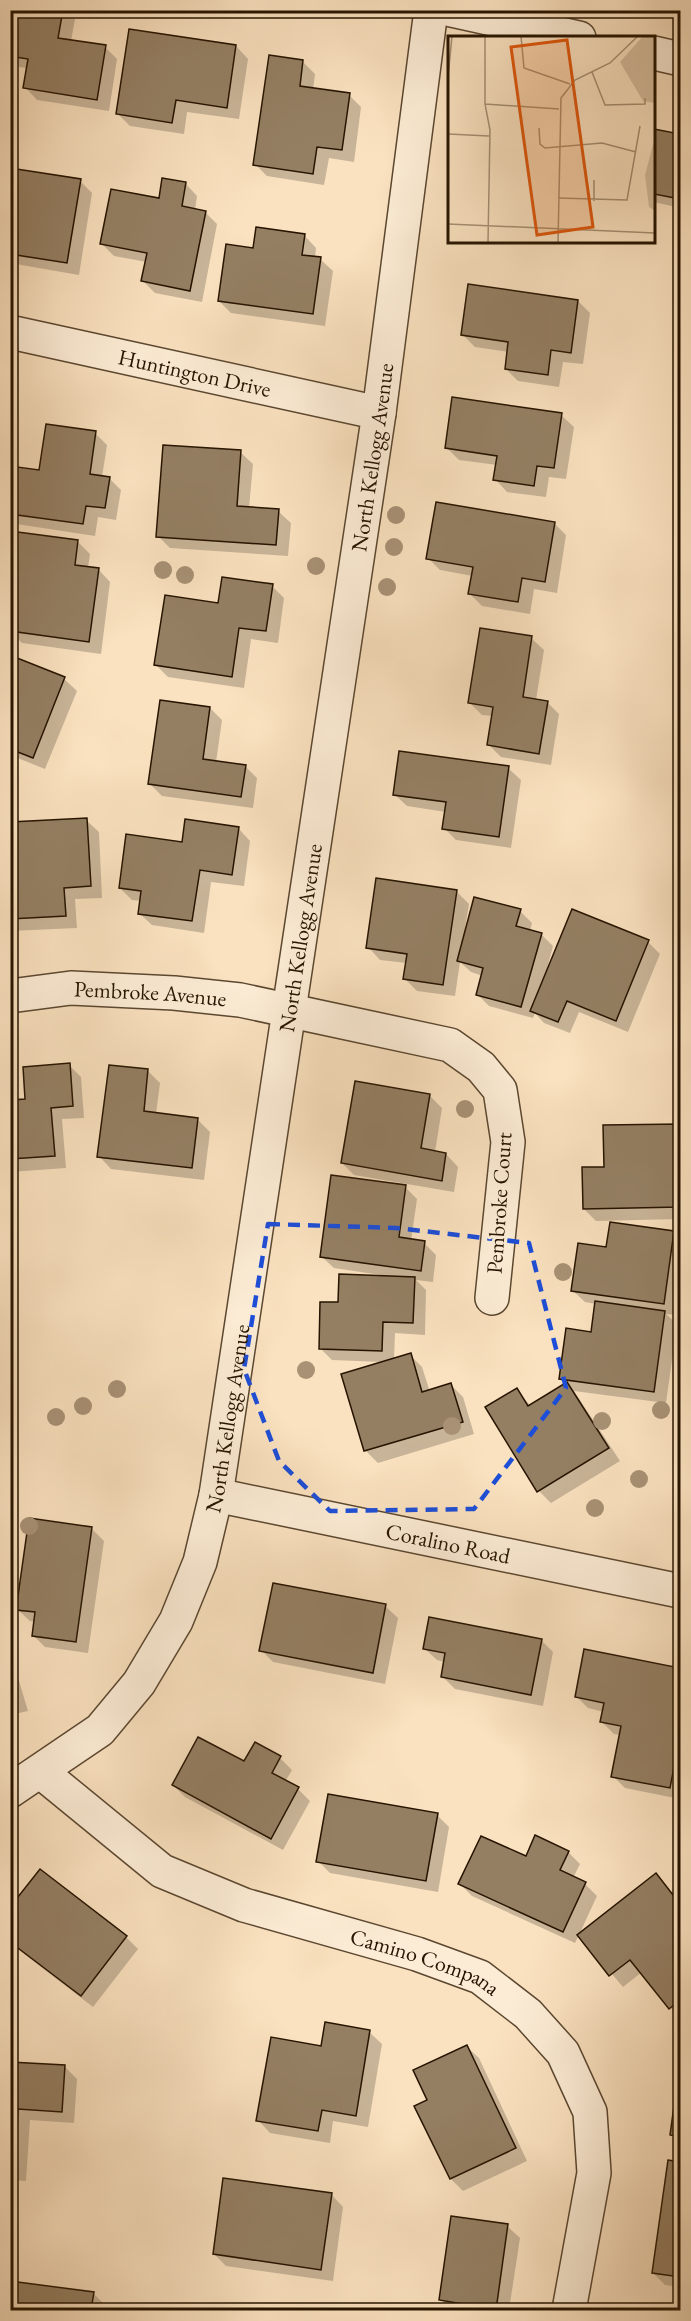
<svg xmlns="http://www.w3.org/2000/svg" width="691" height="2321" viewBox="0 0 691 2321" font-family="'EB Garamond',serif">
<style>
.shadow{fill:#0003}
.building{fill:#947f63;stroke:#261400;stroke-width:1.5}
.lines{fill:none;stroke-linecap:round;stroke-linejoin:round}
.minor-casing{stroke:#5b4730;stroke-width:36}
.minor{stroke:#fcecd5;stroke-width:33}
.tree{fill:#a89175}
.marked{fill:none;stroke:#1d4ed8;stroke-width:4.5;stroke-dasharray:12 8;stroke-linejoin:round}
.labels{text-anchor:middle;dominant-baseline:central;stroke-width:6;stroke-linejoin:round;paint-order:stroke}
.street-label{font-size:22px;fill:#261400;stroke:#fcecd5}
.inset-road{fill:none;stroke:#a58f73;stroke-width:1.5}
.view{fill:#de560b;fill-opacity:0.15;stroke:#de560b;stroke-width:3}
.inset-edge{fill:none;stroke:#261400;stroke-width:3}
</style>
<rect width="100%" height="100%" fill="#fae1bf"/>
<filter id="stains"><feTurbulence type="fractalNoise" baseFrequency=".00333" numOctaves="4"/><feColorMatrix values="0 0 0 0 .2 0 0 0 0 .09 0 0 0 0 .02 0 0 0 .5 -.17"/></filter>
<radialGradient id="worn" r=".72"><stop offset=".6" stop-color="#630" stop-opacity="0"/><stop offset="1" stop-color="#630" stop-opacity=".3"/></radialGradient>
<g class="shadow">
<polygon points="14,10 66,10 75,19 71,41 105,47 117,59 109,111 37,100 25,87 28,68 19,67 10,59 10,31"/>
<polygon points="236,46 248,59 239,119 187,112 184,134 130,126 118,114"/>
<polygon points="303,62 315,74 313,90 349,95 361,107 354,162 329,158 324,185 267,176 255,164"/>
<polygon points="654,130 680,136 680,208 654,202"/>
<polygon points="10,169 80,181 92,193 79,275 10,263"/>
<polygon points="185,183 197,196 195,210 205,212 217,224 202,302 155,293 143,281 147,262 114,256 102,244"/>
<polygon points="304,235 316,248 315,258 320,259 333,271 325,326 231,313 219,301 254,250"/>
<polygon points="578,301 590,313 583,364 563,362 559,387 518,381 506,369 509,352 475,347 463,335"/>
<polygon points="561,415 574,427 566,479 549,477 546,497 507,492 495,479 497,465 459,460 446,447"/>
<polygon points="95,433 107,445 102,477 109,478 121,490 116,520 98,517 95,536 10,523 10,467 40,472"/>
<polygon points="240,452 253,464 249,508 278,511 291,523 288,556 170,548 158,536"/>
<polygon points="554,523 566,535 557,593 534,589 530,614 482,606 470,594 473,576 440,570 428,558"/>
<polygon points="10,532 78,542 90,554 88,568 98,569 110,582 101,654 22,643 10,631 16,589 10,589"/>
<polygon points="272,586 284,598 278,643 251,639 244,688 168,677 156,665 220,605"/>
<polygon points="531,638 544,650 536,700 547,702 559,714 551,765 501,757 489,745 493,716 482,715 470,703"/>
<polygon points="13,658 64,679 77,691 45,769 10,755 10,664"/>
<polygon points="210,708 222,720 216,762 245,766 257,778 253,808 162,796 150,784"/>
<polygon points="508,768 521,780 511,848 456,840 444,828 446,812 407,806 394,794"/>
<polygon points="86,820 99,832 102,898 75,899 77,928 10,931 10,824"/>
<polygon points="238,828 250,841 244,886 211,882 204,933 152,925 139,913 141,901 132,900 120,888 184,844"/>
<polygon points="457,892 469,904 465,928 520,911 532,923 530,931 541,934 553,946 547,969 549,970 648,942 660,954 628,1032 579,1012 570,1033 544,1023 535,1013 533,1018 489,1006 477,994 483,976 471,972 460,962 455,996 417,991 405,979 407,963 380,960 368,947"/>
<polygon points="69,1065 81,1077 84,1118 62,1119 66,1168 10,1172 10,1102 26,1101"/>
<polygon points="148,1071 160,1083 156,1114 198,1120 210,1132 204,1180 111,1169 99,1156"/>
<polygon points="356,1083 430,1096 442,1108 435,1152 446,1154 458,1167 454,1192 354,1175 342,1163"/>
<polygon points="680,1125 680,1219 596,1221 584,1209 605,1168 605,1127"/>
<polygon points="405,1187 417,1199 411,1241 424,1243 436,1255 433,1282 416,1280 426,1290 425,1335 395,1333 394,1360 410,1355 422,1367 430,1392 451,1385 463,1397 474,1434 378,1463 366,1451 383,1362 332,1360 320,1348 339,1304 380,1277 381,1275 334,1268 321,1256"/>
<polygon points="673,1232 680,1239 680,1281 676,1315 666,1314 677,1324 666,1403 574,1391 620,1461 551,1503 539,1491 516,1390 531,1406 567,1384 561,1379 592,1333 596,1304 585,1302 572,1290 608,1248"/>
<polygon points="91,1528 104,1541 88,1653 45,1647 33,1635 35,1622 30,1621 17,1609"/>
<polygon points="385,1606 398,1618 385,1684 273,1662 261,1650"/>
<polygon points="541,1640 553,1652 543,1706 455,1689 443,1677 445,1662 437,1660 424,1648"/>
<polygon points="10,1651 28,1711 10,1715"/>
<polygon points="585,1651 680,1670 680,1799 625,1788 613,1776 621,1735 614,1734 602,1722 604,1712 588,1708 576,1696"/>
<polygon points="280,1758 292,1770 285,1782 298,1789 310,1801 283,1850 185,1797 173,1785 245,1763"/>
<polygon points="437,1815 449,1827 438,1892 330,1873 318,1861"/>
<polygon points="568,1852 580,1864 573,1878 585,1884 597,1896 579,1935 656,1875 680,1903 680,2019 642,1972 623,1987 579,1935 575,1943 472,1896 460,1884 527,1858"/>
<polygon points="10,1910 126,1937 138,1949 93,2007 10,1943"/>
<polygon points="369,2032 382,2044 368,2127 333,2121 330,2143 270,2133 258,2120 322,2047"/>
<polygon points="466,2046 479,2058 527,2161 463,2191 451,2179 416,2106 429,2101"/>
<polygon points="10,2063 64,2066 77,2079 74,2123 30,2120 26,2181 10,2180"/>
<polygon points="680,2073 680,2143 672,2135"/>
<polygon points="669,2162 680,2163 680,2287 665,2285 653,2273"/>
<polygon points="331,2194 343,2207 333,2281 226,2266 214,2254"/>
<polygon points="507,2226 520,2238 509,2310 451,2310 441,2300"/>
<polygon points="10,2283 93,2293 105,2305 105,2310 10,2310"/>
</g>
<g class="building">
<polygon points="12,10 63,10 58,38 106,45 97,100 23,88 28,59 10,56"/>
<polygon points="129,29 236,45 227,108 176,100 172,123 116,114"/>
<polygon points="269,55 303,60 300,86 350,93 342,150 317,147 313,174 253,165"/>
<polygon points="654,129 680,134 680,199 654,194"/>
<polygon points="10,168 81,179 67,263 10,254"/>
<polygon points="162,178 186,182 182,206 206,211 190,291 141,281 147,253 100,244 111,189 159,198"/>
<polygon points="256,227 305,234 302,255 321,257 313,314 218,301 226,244 253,248"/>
<polygon points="468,284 578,300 571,353 551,350 548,375 505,369 508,342 461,335"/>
<polygon points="452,397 562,413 554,468 537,466 534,486 493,480 497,456 445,448"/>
<polygon points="46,424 96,431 90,474 110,477 105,508 86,506 83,524 10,514 10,466 39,470"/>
<polygon points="163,445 241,450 237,506 279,509 276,545 156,537"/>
<polygon points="436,502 555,522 545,582 522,578 518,602 468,594 473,567 426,559"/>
<polygon points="10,531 78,540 75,565 99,568 89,642 10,631 15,579 10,579"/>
<polygon points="222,577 273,584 266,631 239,628 232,677 154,665 165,595 218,603"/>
<polygon points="480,628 532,636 523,697 548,701 539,754 487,745 493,707 468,703"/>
<polygon points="12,656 65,677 33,758 10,749"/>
<polygon points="160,700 210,707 203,759 246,765 241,797 148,784"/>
<polygon points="399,751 509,766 499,837 442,829 446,802 393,795"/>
<polygon points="87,818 91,886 64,888 66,916 10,919 10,822"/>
<polygon points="185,819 239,827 232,875 200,870 192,921 138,914 141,891 119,888 126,834 182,842"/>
<polygon points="376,878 457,890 443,985 403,979 407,954 366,948"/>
<polygon points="474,897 521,909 516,926 542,933 521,1007 476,995 483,968 457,961"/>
<polygon points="572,909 649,940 616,1021 567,1001 558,1022 530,1011"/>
<polygon points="70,1063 73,1106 51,1108 55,1156 10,1159 10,1100 25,1099 23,1067"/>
<polygon points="109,1065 148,1069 144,1111 198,1118 192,1168 97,1157"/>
<polygon points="355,1081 430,1094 421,1148 446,1153 442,1181 341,1163"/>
<polygon points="680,1124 680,1207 583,1209 582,1167 604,1167 603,1125"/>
<polygon points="331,1175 406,1185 399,1237 425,1241 421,1271 320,1257"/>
<polygon points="610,1222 674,1231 664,1304 571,1291 578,1243 606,1247"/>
<polygon points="339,1274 415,1277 413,1323 383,1322 382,1351 319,1349 320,1302 338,1302"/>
<polygon points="595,1301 665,1311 654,1392 559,1379 566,1328 591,1332"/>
<polygon points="411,1353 422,1392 451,1383 463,1422 364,1451 341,1374"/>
<polygon points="567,1382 609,1448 537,1492 485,1407 517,1388 528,1406"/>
<polygon points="29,1518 92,1527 76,1642 32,1636 35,1612 16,1610"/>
<polygon points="273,1583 386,1604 373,1673 259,1651"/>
<polygon points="429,1617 542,1639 531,1695 441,1677 445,1653 423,1649"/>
<polygon points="584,1649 680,1668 680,1736 670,1788 611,1777 621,1726 600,1722 604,1703 575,1697"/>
<polygon points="10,1676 17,1699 10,1700"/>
<polygon points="198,1737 244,1761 255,1742 281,1756 272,1773 299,1787 271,1839 172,1785"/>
<polygon points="328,1794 438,1813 426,1881 316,1862"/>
<polygon points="535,1835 569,1851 560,1870 586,1882 563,1932 458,1884 481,1836 526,1856"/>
<polygon points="40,1869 127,1936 81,1996 10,1942 10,1907"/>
<polygon points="656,1873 680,1904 680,2000 669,2009 630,1960 609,1976 577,1935"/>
<polygon points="325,2022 370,2030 356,2116 322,2110 318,2131 256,2121 271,2037 321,2046"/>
<polygon points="467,2045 516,2148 450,2179 414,2106 427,2100 413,2070"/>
<polygon points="10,2062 65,2065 62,2112 18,2109 15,2170 10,2169"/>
<polygon points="680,2062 680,2137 670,2135"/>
<polygon points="668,2160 680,2162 680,2277 652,2273"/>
<polygon points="223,2178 332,2193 321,2270 213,2254"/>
<polygon points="451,2216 508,2224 496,2310 462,2310 463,2304 439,2300"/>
<polygon points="10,2281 94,2292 91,2310 10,2310"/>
</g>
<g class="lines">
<g class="minor-casing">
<g id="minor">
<polyline points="451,10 579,38"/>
<polyline points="654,53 680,59"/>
<path id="s1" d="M10 332 379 413"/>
<path id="s2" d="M10 996 71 988 174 993 240 1000 450 1045 481 1067 500 1090 508 1142 492 1298"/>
<path id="s3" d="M216 1495 680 1591"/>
<path id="s4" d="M41 1772 162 1871 244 1905 417 1954 480 1977 528 2014 563 2053 590 2112 594 2173 569 2310"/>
<path id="s5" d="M10 1791 100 1730 139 1683 176 1621 200 1562 216 1495 379 413 431 10"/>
</g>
</g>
<use href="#minor" class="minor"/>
</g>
<g class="tree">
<circle cx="396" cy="515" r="9"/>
<circle cx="394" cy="547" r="9"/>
<circle cx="316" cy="566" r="9"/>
<circle cx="163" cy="570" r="9"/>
<circle cx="185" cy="575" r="9"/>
<circle cx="387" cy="587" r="9"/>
<circle cx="465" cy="1109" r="9"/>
<circle cx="563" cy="1272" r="9"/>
<circle cx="306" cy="1370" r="9"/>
<circle cx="117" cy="1389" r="9"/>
<circle cx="83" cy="1406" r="9"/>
<circle cx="661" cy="1410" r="9"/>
<circle cx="56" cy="1417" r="9"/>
<circle cx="602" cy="1421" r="9"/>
<circle cx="452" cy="1426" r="9"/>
<circle cx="639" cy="1479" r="9"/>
<circle cx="595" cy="1508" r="9"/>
<circle cx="29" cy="1526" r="9"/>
</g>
<path class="marked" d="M268 1224 396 1228 529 1243 566 1388 474 1509 330 1511 279 1461 244 1369Z"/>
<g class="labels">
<g class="street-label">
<text stroke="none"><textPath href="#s1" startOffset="189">Huntington Drive</textPath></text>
<text stroke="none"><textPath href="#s5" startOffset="1424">North Kellogg Avenue</textPath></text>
<text stroke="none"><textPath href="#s5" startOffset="938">North Kellogg Avenue</textPath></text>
<text stroke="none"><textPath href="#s2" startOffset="141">Pembroke Avenue</textPath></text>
<text transform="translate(499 1203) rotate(-86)">Pembroke Court</text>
<text stroke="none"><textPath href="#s5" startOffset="452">North Kellogg Avenue</textPath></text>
<text stroke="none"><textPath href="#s3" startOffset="237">Coralino Road</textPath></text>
<text stroke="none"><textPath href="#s4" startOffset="435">Camino Compana</textPath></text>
</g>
</g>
<g transform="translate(448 36)">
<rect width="207" height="207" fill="#fae1bf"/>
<path d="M195 0H207V67L195 65 172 26ZM207 101V175L201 171 197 139Z" fill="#d6be9f"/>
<path class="inset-road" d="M37 0V68L42 94 40 207M73 0 76 32 122 48M144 36 157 69 197 68V62M0 41 4 0M37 68 111 73M91 92 92 108 97 112 154 107 188 116M0 98 41 100M146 144V165M110 162 179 164 192 90M0 188 207 197M110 207 113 62 127 44 162 27 190 0"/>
<path class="view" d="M119 4 145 191 89 199 63 11Z"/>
<rect width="207" height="207" class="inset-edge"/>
</g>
<rect width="691" height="2321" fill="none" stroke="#fae1bf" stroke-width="36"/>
<rect x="12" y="12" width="667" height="2297" fill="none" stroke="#261400" stroke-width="3"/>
<rect x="18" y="18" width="655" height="2285" fill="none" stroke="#261400" stroke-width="1.5"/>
<rect width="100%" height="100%" filter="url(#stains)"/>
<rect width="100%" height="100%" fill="url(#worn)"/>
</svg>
